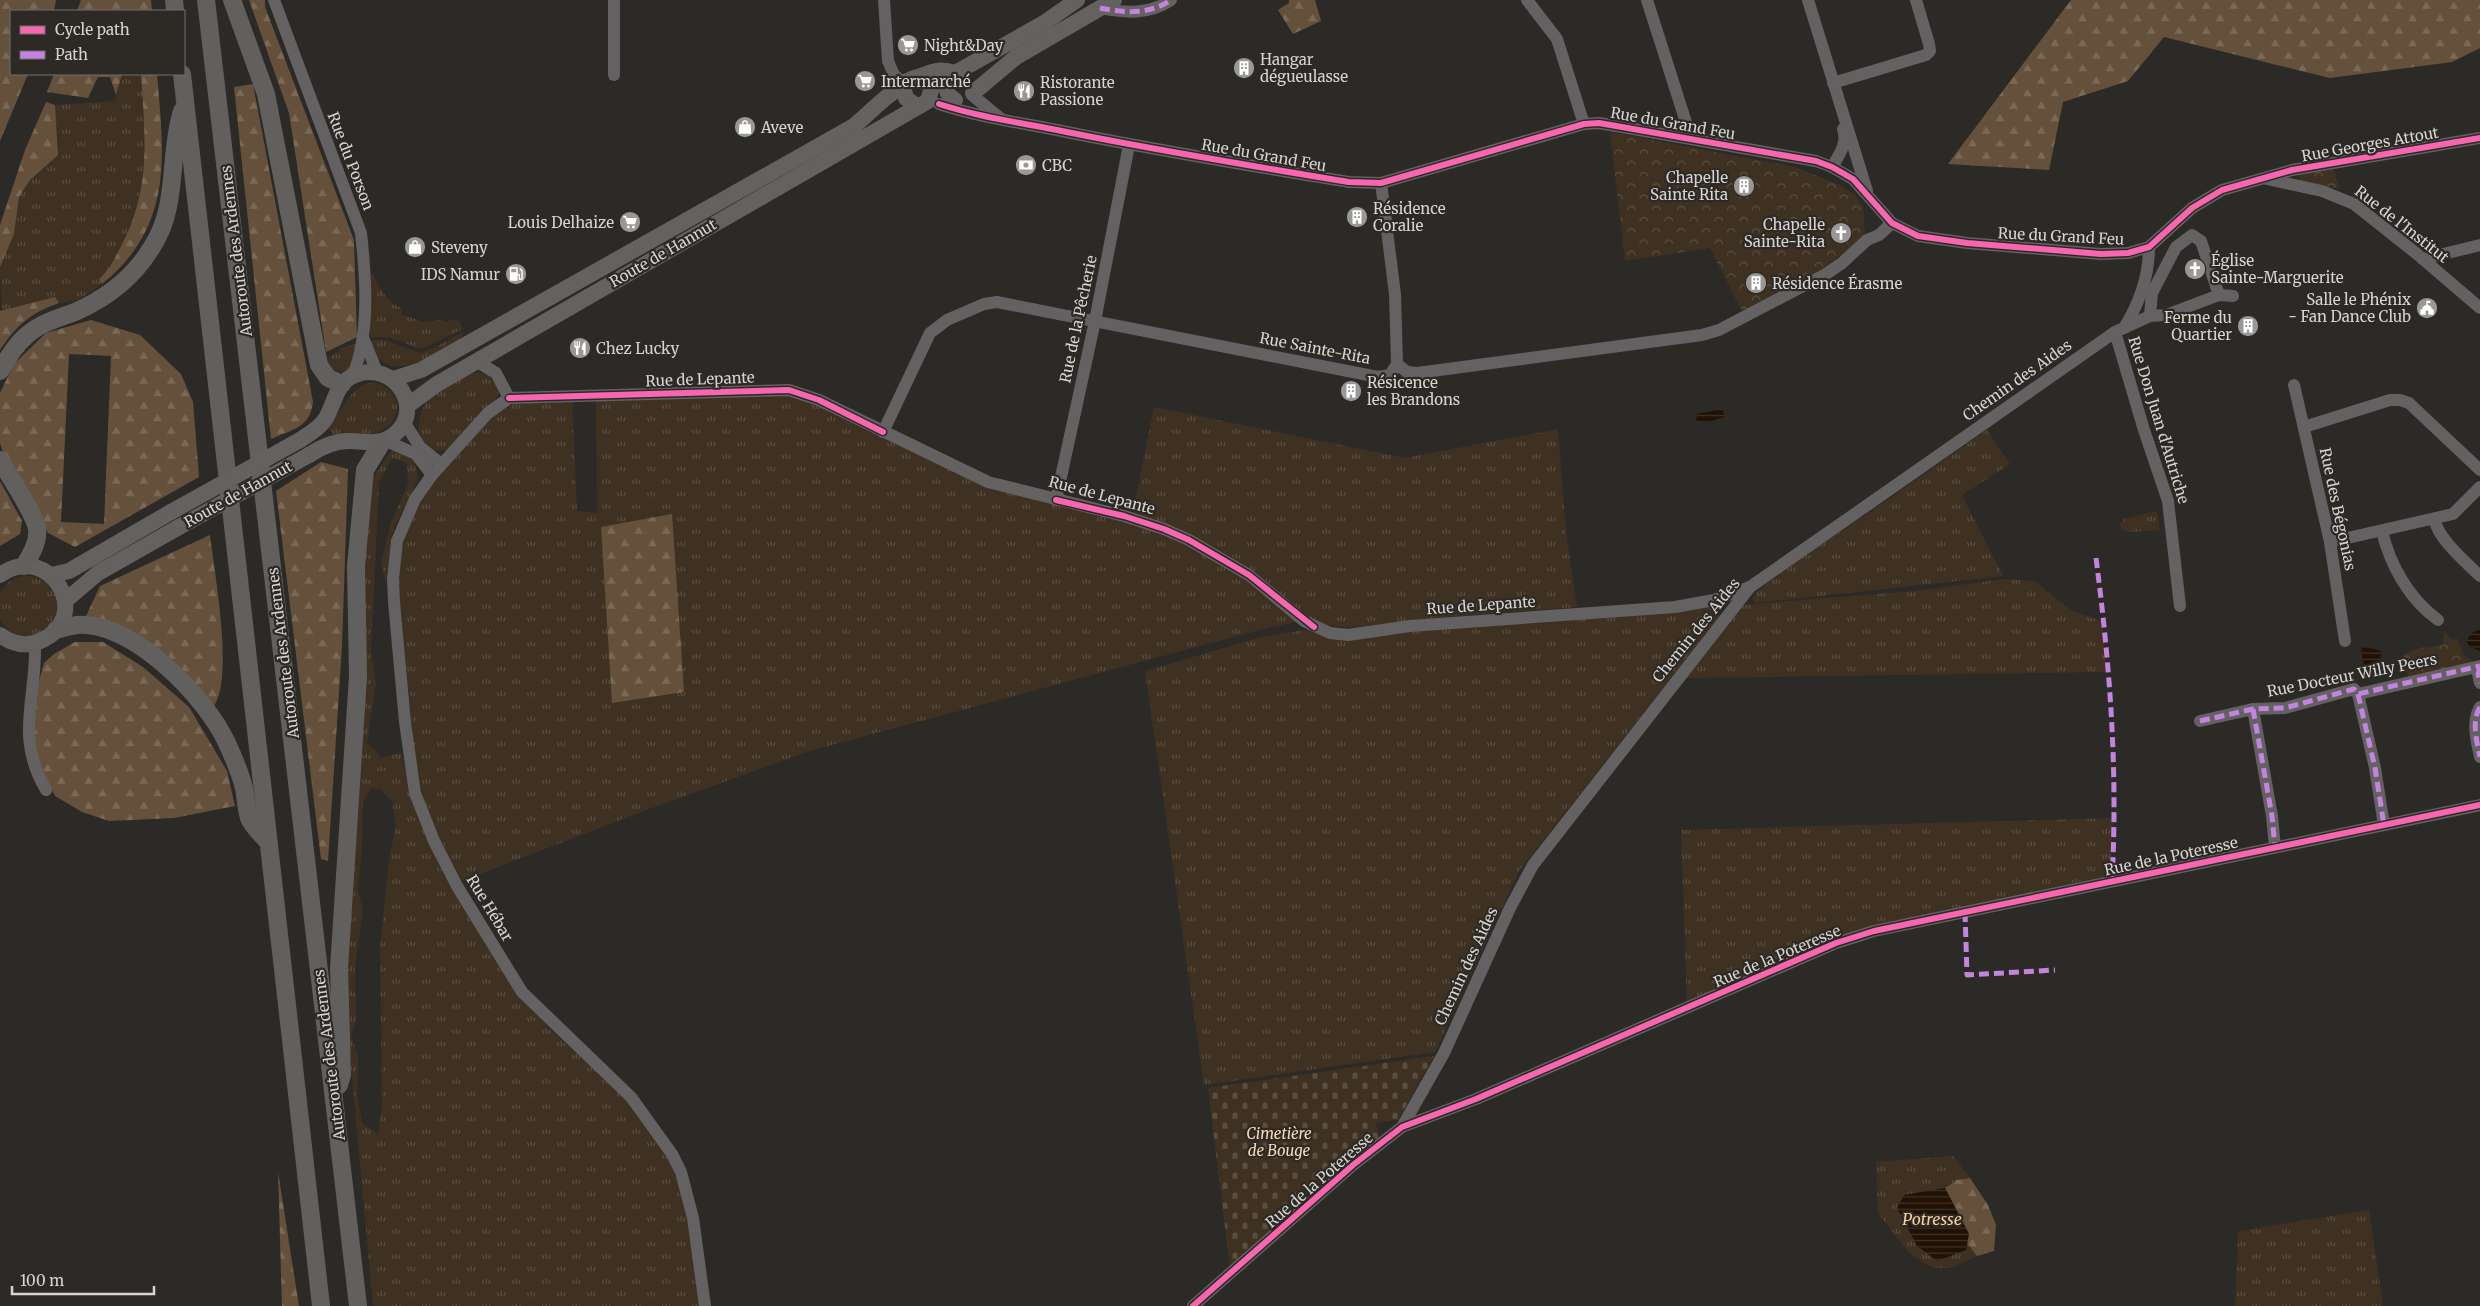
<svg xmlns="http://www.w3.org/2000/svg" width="2480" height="1306" viewBox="0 0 2480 1306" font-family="Merriweather,serif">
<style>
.grass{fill:url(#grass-tufts);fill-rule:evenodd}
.forest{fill:url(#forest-firs);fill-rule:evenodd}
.cemetery{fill:url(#cemetery-stones)}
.park{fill:url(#park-crowns)}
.water{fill:url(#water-rules)}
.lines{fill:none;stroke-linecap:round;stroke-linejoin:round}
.minor{stroke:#636161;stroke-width:12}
.major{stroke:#636261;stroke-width:16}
.highway{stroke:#62605e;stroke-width:18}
.major-bridge{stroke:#636261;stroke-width:16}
.quiet{stroke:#c483df;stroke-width:5;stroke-dasharray:10 5;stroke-linecap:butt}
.cycleway-casing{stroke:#2d2a26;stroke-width:9}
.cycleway{stroke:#f766af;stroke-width:6}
.labels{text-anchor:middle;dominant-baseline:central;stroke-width:4.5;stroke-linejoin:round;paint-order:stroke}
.poi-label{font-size:15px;fill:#d6d4d2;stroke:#2d2a26;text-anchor:start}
.street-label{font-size:15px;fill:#d6d4d2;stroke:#2d2a26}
.park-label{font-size:15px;font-style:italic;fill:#fdd9b4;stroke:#2d2a26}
.water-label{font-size:16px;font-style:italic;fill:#fbcfa0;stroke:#2d2a26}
</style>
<defs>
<pattern id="grass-tufts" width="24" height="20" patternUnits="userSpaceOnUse" patternTransform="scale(1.25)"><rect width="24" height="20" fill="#3f3122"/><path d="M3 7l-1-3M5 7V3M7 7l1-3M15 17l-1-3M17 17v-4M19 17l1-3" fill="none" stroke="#5a4e41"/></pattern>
<pattern id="forest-firs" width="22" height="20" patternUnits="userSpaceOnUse" patternTransform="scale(1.25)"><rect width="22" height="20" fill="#65513b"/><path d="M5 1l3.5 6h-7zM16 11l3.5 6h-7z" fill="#7a6956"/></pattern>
<pattern id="cemetery-stones" width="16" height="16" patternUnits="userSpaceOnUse" patternTransform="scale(1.25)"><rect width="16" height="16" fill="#3f3122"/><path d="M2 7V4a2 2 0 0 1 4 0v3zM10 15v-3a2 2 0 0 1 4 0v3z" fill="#5a4e41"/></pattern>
<pattern id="park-crowns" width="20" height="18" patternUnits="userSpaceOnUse" patternTransform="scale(1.25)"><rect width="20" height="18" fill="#3f3122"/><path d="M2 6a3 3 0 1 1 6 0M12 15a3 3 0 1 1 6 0" fill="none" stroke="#5a4e41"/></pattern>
<pattern id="water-rules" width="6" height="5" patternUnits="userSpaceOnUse" patternTransform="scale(1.25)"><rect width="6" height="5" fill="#211004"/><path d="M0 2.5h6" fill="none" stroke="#403228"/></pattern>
</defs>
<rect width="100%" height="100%" fill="#2c2a27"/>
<g class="grass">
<path d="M122 74H141C145 137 152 189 120 247 114 259 109 270 99 279L102 284 78 300 59 303 55 297 2 312 0 267 14 234 19 197 30 180 58 155 55 105 115 101Z"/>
<path d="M369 274H373C380 291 387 300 402 309L401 314 423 322 439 320 448 322 452 319 460 322 463 329 421 349 388 337H370Z"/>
<path d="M463 332 461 340C433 355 383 391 370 340H385L419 353 432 349Z"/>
<polygon points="359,343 350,369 344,372 332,370 327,359 342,348"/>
<path d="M478 372 488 375 500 389 495 401 446 450C440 450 432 452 427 448 413 438 419 413 427 401 438 388 461 375 478 372Z"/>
<path d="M373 382C400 388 407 419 380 431 367 438 349 436 334 436L328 427C343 411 348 387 373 382Z"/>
<polygon points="778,393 802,397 987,485 1119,519 1176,540 1219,562 1261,588 1300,621 1263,629 813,750 646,810 462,881 440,843 425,804 416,765 399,593 400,554 412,513 435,478 489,418 510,402 572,398 577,511 597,513 596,399"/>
<path d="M1154 407 1405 458 1558 429 1566 532 1577 607C1523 611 1468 614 1414 620 1383 623 1351 632 1320 623 1299 616 1276 588 1258 574 1221 547 1175 527 1133 512Z"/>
<polygon points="1987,430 2010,464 1962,495 2003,576 1754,603 1753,598 1756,592 1790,565 1860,519"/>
<path d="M393 449 414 458 418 479 392 532 386 581 381 564 391 522 408 484 407 463 392 458 379 483 371 650 376 684 367 742 381 757 401 753 417 816 444 875 511 985 551 1030 616 1088 659 1140 670 1161 686 1207 701 1306H373L348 1034 347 975 364 562 373 478ZM371 788 381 789 392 801 396 826 389 860 380 948 382 1108 378 1134 362 1123 357 1095 358 1055 351 1036 356 1022 355 966 363 910 358 890 362 844 363 803Z"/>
<polygon points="2157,511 2160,530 2128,532 2121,529 2120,524 2124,519"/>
<circle cx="27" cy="606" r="30"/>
<polygon points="2004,579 2034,581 2071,610 2101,621 2107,672 1686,678 1742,605 1916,591"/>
<polygon points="1719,602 1719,617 1519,871 1435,1052 1204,1085 1145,671 1265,636 1312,629 1338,637"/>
<polygon points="2113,818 2110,875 1858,929 1687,1003 1681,830"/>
<polygon points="1953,1156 1970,1178 1957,1180 1945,1188 1904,1195 1966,1250 1967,1243 1977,1256 1951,1268 1933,1268 1909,1253 1878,1213 1876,1162"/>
<polygon points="2369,1210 2383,1306 2235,1306 2238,1231"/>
</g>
<g class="forest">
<polygon points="0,0 56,0 54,11 11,11 11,74 28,74 0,141"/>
<polygon points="81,0 151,0 152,11 77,11"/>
<polygon points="249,0 265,0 265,7 354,240 357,337 326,352 289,113"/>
<polygon points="1289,0 1315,0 1321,21 1293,34 1278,10 1289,3"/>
<polygon points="2071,0 2480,0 2480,48 2452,62 2330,78 2164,37 2128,81 2063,102 2049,170 1948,164"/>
<polygon points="54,74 122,74 116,95 110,77 98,77 88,98 47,92"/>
<path d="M141 74H157C164 156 174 226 102 284L99 279C109 270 114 260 120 248 152 189 145 137 141 74Z"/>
<path d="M253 84 313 402C310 428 293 429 271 439L234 87Z"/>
<polygon points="46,102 55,105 58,155 30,180 19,197 14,234 0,267 0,225 25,150"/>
<path d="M55 297 59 303C30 313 17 325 0 350V311Z"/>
<path d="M91 320 140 335 181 374 193 402 199 477 75 547 48 533 26 490 7 464 0 443V393L14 364 46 333ZM69 354 111 356 104 524 61 522Z"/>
<polygon points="321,462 348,469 342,646 328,861 321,859 276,491"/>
<polygon points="0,481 22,521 20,534 0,546"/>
<polygon points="672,514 684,692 612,703 601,527"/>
<path d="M210 535C214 570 235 682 213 707L148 646 86 616 100 586Z"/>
<polygon points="75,642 103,642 143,667 189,707 227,771 235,806 174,818 109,821 82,812 55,796 34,757 35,695 44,663 54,654"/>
<polygon points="278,1172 299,1306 282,1306"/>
<polygon points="1970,1178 1988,1205 1996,1225 1994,1251 1977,1256 1967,1243 1968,1232 1945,1188 1957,1180"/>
</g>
<polygon class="cemetery" points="1434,1056 1398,1120 1376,1123 1379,1138 1230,1268 1208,1088"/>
<g class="park">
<polygon points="1610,132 1795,167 1840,185 1855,195 1863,207 1865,236 1823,269 1742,311 1710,248 1625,261"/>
<polygon points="2333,169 2340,189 2300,182 2299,174"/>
<polygon points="2444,631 2453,640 2457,638 2464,655 2474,663 2408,676 2403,655 2419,648 2443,645"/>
</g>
<g class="water">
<polygon points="1722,409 1725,417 1704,423 1696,421 1697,414"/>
<path d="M2480 630V651L2470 647 2467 643C2468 635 2473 631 2480 630Z"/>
<polygon points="2363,646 2381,651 2380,672 2366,675 2361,651"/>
<polygon points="1945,1188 1969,1234 1966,1250 1937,1261 1917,1246 1897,1208 1904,1195"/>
</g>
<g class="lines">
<g class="minor">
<path d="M274 0 361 233C366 278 370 333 353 375"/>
<polyline points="884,0 888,61 894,75 905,84"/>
<polyline points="1527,0 1557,39 1584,124"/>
<polyline points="1647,0 1691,138"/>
<polyline points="1808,0 1867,191"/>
<path d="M1100 8C1124 13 1149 15 1171 0"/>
<polyline points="614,75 614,0"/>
<polyline points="1833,83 1926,55 1930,51 1929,44 1916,0"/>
<polyline points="972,95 1000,118"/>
<path d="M939 104C979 117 1016 122 1057 130 1154 150 1252 166 1349 182L1381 183 1584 124 1599 123 1816 161 1832 167 1853 179 1892 223 1918 236 1967 243 2101 254 2128 253 2149 247 2192 208 2222 190 2292 170 2480 138"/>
<path d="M1832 167C1839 155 1848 143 1843 129"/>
<polyline points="2267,179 2322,191 2354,204 2417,254 2480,308"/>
<polyline points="1381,183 1395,294 1397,364"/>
<polyline points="2423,259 2480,245"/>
<polyline points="2150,316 2152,293 2176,247 2192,235 2201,241 2219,295"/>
<path d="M2124 328C2139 304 2149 275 2149 247"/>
<polyline points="2115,332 2144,430 2168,501 2180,606"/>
<polyline points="364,340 377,372"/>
<polyline points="476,361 496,373 509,398"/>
<polyline points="1397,364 1407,372 1417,373 1702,335 1719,330 1826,274 1842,263 1867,240 1879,235 1892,223"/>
<polyline points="2294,385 2330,542 2345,641"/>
<polyline points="2304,427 2390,400 2400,400 2409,403 2480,470"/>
<polyline points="408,428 420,447 441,464"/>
<polyline points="883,432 930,333 947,320 984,304 997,302 1378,377 1390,375 1397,364"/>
<polyline points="393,444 416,454 432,475"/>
<polyline points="1056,500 1095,321 1129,145"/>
<path d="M2435 520C2437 538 2467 563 2480 576"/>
<path d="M2382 531C2390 565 2409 599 2438 620"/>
<polyline points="2330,542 2453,514 2480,487"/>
<path d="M35 643C37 699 14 736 46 790"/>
<polyline points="2480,668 2478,674 2480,683"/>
<polyline points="2358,694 2375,768 2384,825"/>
<path d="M2480 707C2471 722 2477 742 2480 757"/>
<polyline points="2253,709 2272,816 2275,847"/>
<polyline points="2200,721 2253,709 2285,708 2354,689 2358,694 2480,666"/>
<polyline points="1402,1127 1444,1053 1510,908 1533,865 1750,587 2115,332 2150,316 2166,315 2219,295 2233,296"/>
<polyline points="705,1306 693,1218 681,1172 672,1154 631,1097 522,992 457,886 434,841 415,793 405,722 394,602 393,579 397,541 415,499 432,475 488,413 509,398 789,390 819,400 988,482 1124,516 1164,529 1189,540 1249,575 1304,621 1330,633 1348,635 1410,626 1675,607 1714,600 1750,587"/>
<polyline points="1193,1306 1353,1165 1402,1127 1476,1099 1836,943 1874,931 2480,805"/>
</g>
<g class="major">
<polyline points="973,93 1016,57 1114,0"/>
<path d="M955 100C945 94 944 85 950 76L1044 23 1077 0"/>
<path d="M921 105H915L906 98C899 77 912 80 924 75 935 70 943 69 955 73"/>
<path d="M393 379 421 370 854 126C869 114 888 92 904 86"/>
<polyline points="407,406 437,384 928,101 932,87 927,78 922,76"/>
<path d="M300 440C309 434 320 428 326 418 335 403 336 382 355 375 394 359 428 411 392 436 379 445 366 442 352 441 337 440 321 447 309 455"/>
<path d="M0 575C50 540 95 618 40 641 26 647 12 644 0 635"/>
<polyline points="51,575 69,571 171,512"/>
<polyline points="65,601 98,573 179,527"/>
</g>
<g class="highway">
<polyline points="174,0 175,11"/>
<polyline points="206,0 358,1306"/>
<polyline points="232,0 266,94 319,365 328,378 342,384"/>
<polyline points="182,74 321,1306"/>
<path d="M0 371C8 358 15 345 27 335 41 323 58 318 75 312 107 298 134 277 152 247 179 206 168 156 182 111"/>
<path d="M0 460C9 476 35 514 37 529 39 542 30 556 24 566"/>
<path d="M56 630C66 627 76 624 86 625 138 628 205 697 226 741 233 756 240 772 244 788 246 798 246 808 249 818 252 826 262 835 268 842"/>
<polyline points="339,1085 342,1075 339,968 358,676 356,566 365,470 382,442"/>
</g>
<g class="major-bridge">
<polyline points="171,512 300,440"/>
<polyline points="179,527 309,455"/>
</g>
<g class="quiet">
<path d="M1100 8C1124 13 1149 15 1171 0"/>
<path d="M2096 558C2110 666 2118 771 2112 881"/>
<polyline points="2480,668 2478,674 2480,683"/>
<polyline points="2358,694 2375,768 2384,825"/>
<path d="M2480 707C2471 722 2477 742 2480 757"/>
<polyline points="2253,709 2272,816 2275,847"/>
<polyline points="2200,721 2253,709 2285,708 2354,689 2358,694 2480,666"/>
<polyline points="1965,912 1967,975 2055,970"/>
</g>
<g class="cycleway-casing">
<g id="cycleway">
<path d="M939 104C979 117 1016 122 1057 130 1154 150 1252 166 1349 182L1381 183 1584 124 1599 123 1816 161 1832 167 1853 179 1892 223 1918 236 1967 243 2101 254 2128 253 2149 247 2192 208 2222 190 2292 170 2480 138"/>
<polyline points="509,398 789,390 819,400 883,432"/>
<polyline points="1056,500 1124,516 1164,529 1189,540 1249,575 1314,627"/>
<polyline points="1193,1306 1353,1165 1402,1127 1476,1099 1836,943 1874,931 2480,805"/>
</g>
</g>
<use href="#cycleway" class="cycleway"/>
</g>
<defs>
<g id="supermarket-disc" transform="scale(1.125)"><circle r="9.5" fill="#9a9896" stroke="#2d2a26"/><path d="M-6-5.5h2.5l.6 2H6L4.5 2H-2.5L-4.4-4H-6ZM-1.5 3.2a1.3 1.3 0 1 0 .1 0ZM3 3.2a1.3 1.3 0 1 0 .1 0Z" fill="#fff"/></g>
<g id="building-disc" transform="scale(1.125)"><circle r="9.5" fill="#9a9896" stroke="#2d2a26"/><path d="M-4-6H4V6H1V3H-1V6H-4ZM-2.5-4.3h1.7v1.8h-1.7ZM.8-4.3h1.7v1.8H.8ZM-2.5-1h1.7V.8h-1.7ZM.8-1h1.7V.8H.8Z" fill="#fff"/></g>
<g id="restaurant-disc" transform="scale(1.125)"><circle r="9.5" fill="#9a9896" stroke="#2d2a26"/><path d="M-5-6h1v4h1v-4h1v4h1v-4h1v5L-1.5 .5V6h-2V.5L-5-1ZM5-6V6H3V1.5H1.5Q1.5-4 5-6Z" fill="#fff"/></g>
<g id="shop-disc" transform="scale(1.125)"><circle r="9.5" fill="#9a9896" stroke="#2d2a26"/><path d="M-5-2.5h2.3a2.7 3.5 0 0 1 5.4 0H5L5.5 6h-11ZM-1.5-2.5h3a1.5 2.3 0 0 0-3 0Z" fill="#fff"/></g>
<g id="bank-disc" transform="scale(1.125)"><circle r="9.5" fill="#9a9896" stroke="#2d2a26"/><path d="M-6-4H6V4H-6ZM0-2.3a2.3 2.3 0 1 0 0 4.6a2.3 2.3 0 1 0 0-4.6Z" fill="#fff"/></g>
<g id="church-disc" transform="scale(1.125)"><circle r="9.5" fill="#9a9896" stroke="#2d2a26"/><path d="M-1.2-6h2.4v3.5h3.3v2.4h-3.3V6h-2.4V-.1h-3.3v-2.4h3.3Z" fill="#fff"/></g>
<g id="fuel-disc" transform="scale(1.125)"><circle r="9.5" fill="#9a9896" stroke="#2d2a26"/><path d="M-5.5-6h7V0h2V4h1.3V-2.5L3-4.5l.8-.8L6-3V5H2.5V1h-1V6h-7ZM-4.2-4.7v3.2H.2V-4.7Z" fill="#fff"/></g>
<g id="civic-disc" transform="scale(1.125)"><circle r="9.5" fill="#9a9896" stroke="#2d2a26"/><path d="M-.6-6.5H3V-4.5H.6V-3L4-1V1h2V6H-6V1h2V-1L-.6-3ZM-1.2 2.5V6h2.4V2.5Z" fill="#fff"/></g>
</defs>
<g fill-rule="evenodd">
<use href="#supermarket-disc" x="908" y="45"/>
<use href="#building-disc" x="1244" y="68"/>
<use href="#supermarket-disc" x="865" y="81"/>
<use href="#restaurant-disc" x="1024" y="91"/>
<use href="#shop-disc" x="745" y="127"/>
<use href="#bank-disc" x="1026" y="165"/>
<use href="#building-disc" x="1744" y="186"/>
<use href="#building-disc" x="1357" y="217"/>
<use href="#supermarket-disc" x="630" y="222"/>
<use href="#church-disc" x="1841" y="233"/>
<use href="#shop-disc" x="415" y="247"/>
<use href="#church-disc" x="2195" y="269"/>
<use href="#fuel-disc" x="516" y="274"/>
<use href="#building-disc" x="1756" y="283"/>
<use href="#civic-disc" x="2427" y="308"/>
<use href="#building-disc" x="2248" y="326"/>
<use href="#restaurant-disc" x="580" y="348"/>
<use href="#building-disc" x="1351" y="391"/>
</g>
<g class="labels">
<g class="poi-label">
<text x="924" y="45">Night&amp;Day</text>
<text x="1260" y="59">Hangar<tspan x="1260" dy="17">dégueulasse</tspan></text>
<text x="881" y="81">Intermarché</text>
<text x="1040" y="82">Ristorante<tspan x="1040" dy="17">Passione</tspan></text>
<text x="761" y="127">Aveve</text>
<text x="1042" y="165">CBC</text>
<text x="1728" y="177" text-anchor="end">Chapelle<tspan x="1728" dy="17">Sainte Rita</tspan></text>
<text x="1373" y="208">Résidence<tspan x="1373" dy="17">Coralie</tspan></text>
<text x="614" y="222" text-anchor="end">Louis Delhaize</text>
<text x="1825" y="224" text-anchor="end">Chapelle<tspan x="1825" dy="17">Sainte-Rita</tspan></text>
<text x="431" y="247">Steveny</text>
<text x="2211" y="260">Église<tspan x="2211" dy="17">Sainte-Marguerite</tspan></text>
<text x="500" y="274" text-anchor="end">IDS Namur</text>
<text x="1772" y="283">Résidence Érasme</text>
<text x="2411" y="299" text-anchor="end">Salle le Phénix<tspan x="2411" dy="17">- Fan Dance Club</tspan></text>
<text x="2232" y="317" text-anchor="end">Ferme du<tspan x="2232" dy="17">Quartier</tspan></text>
<text x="596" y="348">Chez Lucky</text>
<text x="1367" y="382">Résicence<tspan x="1367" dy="17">les Brandons</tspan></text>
</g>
<g class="street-label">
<text transform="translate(1673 123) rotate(10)">Rue du Grand Feu</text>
<text transform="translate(2370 144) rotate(-10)">Rue Georges Attout</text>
<text transform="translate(1264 155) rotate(10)">Rue du Grand Feu</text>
<text transform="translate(351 161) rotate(69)">Rue du Porson</text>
<text transform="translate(2402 224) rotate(38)">Rue de l'Institut</text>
<text transform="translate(2061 236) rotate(3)">Rue du Grand Feu</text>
<text transform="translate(236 251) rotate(-97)">Autoroute des Ardennes</text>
<text transform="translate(663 253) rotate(-30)">Route de Hannut</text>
<text transform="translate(1078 319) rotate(-78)">Rue de la Pêcherie</text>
<text transform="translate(1315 348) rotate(11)">Rue Sainte-Rita</text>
<text transform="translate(700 379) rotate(-2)">Rue de Lepante</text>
<text transform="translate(2017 380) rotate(-35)">Chemin des Aides</text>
<text transform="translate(2159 420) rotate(73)">Rue Don Juan d'Autriche</text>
<text transform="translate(238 494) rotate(-29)">Route de Hannut</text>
<text transform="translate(1102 495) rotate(15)">Rue de Lepante</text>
<text transform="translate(2338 509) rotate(78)">Rue des Bégonias</text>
<text transform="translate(1481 605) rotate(-4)">Rue de Lepante</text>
<text transform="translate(1696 630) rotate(-51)">Chemin des Aides</text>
<text transform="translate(283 653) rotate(-97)">Autoroute des Ardennes</text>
<text transform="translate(2352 675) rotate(-11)">Rue Docteur Willy Peers</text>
<text transform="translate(2171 856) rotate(-12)">Rue de la Poteresse</text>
<text transform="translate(490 908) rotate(59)">Rue Hébar</text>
<text transform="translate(1777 956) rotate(-23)">Rue de la Poteresse</text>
<text transform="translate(1466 966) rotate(-65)">Chemin des Aides</text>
<text transform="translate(329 1055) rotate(-97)">Autoroute des Ardennes</text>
<text transform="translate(1319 1180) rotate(-41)">Rue de la Poteresse</text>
</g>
<g class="park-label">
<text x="1279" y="1133">Cimetière<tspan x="1279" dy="17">de Bouge</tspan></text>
</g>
<g class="water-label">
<text x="1932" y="1219">Potresse</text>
</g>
</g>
<rect x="10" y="10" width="175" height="65" fill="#2d2a26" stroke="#716e6b"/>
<rect x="20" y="26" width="25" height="8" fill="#f766af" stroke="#716e6b"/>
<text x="55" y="35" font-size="15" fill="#d6d4d2">Cycle path</text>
<rect x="20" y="51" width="25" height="8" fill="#c483df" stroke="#716e6b"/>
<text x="55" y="60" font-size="15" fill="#d6d4d2">Path</text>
<path d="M12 1286v8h142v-8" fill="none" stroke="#d6d4d2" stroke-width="2.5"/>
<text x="20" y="1286" font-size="15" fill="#d6d4d2" stroke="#2d2a26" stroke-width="4" paint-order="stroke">100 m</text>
</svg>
